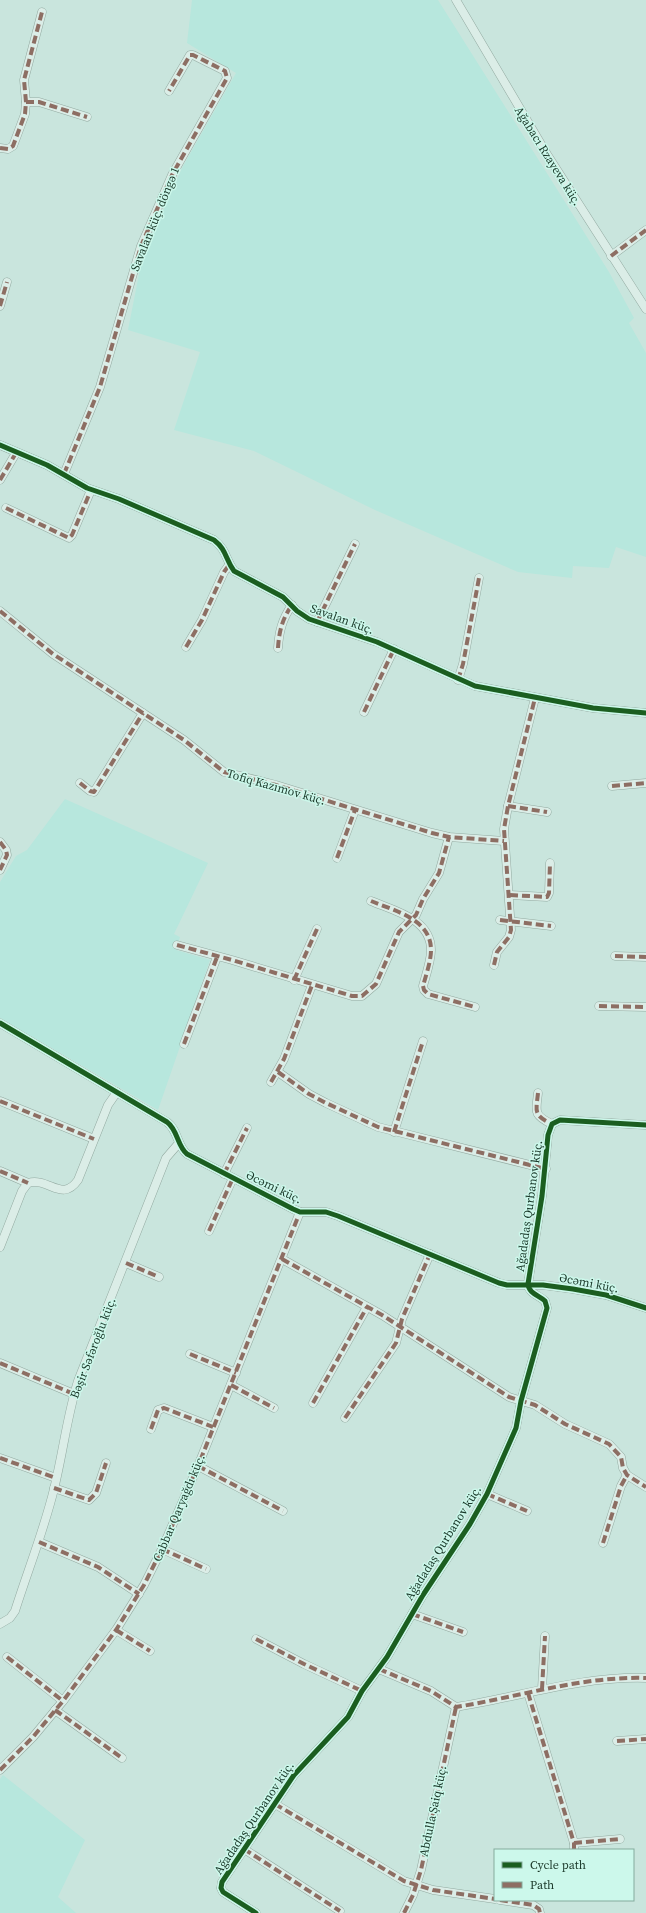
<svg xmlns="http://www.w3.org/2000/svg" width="646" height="1913" viewBox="0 0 646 1913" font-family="'Source Serif 4',serif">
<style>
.farmland{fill:#b7e7dd}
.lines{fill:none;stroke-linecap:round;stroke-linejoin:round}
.minor-casing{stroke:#93aaa1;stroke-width:9}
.minor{stroke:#dbede7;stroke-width:8}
.quiet{stroke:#8d6e63;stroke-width:4;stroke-dasharray:8 4;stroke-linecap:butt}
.cycleway-casing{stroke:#ccf8eb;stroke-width:8}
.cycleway{stroke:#1b5e20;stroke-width:5}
.labels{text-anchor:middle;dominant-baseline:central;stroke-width:3;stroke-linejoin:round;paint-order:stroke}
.street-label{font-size:12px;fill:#1a3829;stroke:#ccf8eb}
</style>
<rect width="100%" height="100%" fill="#c9e5dd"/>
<g class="farmland">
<polygon points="192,0 438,0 609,272 634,318 629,323 646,353 646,557 616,547 609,568 573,566 572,578 518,572 375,510 254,451 174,430 200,352 128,330 140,269 159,220 182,168 236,73 187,43"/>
<polygon points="65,799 208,863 174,934 180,937 176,950 210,960 158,1110 0,1018 0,882 16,856 27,850"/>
<polygon points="3,1775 85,1840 58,1897 76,1913 0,1913 0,1779"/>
</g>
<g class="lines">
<g class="minor-casing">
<g id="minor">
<polyline points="456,0 548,156 646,309"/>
<polyline points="26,102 39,102 87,117"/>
<polyline points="0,148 8,149 13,146 25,114 26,102 24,80 42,12"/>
<polyline points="611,256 646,230"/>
<polyline points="0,306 7,282"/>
<path d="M0 445 47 465 87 488 119 499 214 540C227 550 225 559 234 571L283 597 297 611 309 619 377 642 475 686 593 708 646 713"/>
<polyline points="64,474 100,387 141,246 172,175 227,78 225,71 193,55 190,55 169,91"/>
<polyline points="0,480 16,453"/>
<polyline points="6,508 69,538 72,535 91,490"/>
<polyline points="0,611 53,654 184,740 224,772 276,785 432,833 449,837 504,841"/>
<polyline points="317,622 355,544"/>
<polyline points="186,647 202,620 224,572 229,565"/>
<path d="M278 648C279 632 282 619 292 605"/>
<polyline points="458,680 463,664 479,578"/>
<polyline points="364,712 394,649"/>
<polyline points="80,783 90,791 94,792 143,713"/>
<polyline points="612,786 646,783"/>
<polyline points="508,806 547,812"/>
<polyline points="0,842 6,850 7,855 0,870"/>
<polyline points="337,858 355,810"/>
<polyline points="510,895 547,897 549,893 550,863"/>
<path d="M371 901C395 911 431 919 431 950 431 961 426 975 423 986L424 990 428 994 475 1007"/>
<polyline points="500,920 551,926"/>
<polyline points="177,945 232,960 352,996 362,996 376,984 399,932 416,915 423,899 439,873 449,837"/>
<polyline points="615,956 646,957"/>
<polyline points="494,965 497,952 509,937 511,930 504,829 508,806 535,698"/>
<polyline points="294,980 317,929"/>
<polyline points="599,1006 646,1007"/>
<path d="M0 1023 167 1122C178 1130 177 1146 187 1154L293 1209 300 1212H326L338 1216 499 1283 507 1285H543L573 1289 606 1295 646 1308"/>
<polyline points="184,1044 217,957"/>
<polyline points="278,1072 309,1094 326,1103 378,1127 546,1169"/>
<polyline points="271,1082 284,1059 312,985"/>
<path d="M538 1093C536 1112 533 1115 552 1124"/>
<polyline points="0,1101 94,1139"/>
<polyline points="394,1132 423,1041"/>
<polyline points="0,1171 28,1183"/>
<polyline points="224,1174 247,1128"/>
<polyline points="209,1231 233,1178"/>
<path d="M0 1247 22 1191 28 1183C49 1177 62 1203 78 1180L108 1105 117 1092"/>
<polyline points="282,1259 382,1315 509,1397 535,1405 565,1424 609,1444 621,1457 623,1468 627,1475 646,1487"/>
<polyline points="126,1263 159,1277"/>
<polyline points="190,1354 236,1373"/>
<polyline points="0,1363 74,1394"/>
<polyline points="231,1385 274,1408"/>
<polyline points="313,1403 367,1307"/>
<polyline points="345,1418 396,1343 402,1319 430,1254"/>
<polyline points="151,1429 158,1410 164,1408 213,1427"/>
<polyline points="0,1458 56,1478"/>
<polyline points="198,1466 283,1511"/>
<polyline points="54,1488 89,1500 96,1493 106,1463"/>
<polyline points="487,1494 527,1511"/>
<polyline points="39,1542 98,1567 139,1594"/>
<polyline points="603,1543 621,1486 627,1475"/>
<polyline points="162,1549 206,1569"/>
<polyline points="412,1614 463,1632"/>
<path d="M0 1624 10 1618 15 1611C28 1570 44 1530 54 1489 63 1453 67 1416 78 1381L166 1158 179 1143"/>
<polyline points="116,1630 150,1651"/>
<polyline points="256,1639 304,1664 362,1691"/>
<polyline points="7,1657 63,1701"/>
<path d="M379 1669 431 1691 456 1707C519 1697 581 1676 646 1678"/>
<polyline points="542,1689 545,1636"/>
<polyline points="528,1693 574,1843 574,1850"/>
<polyline points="55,1710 122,1758"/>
<polyline points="617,1741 646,1739"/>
<polyline points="0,1770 33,1737 63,1701 116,1630 144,1585 162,1549 198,1466 300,1212"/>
<polyline points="275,1804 404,1881 433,1890 495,1899"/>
<polyline points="574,1843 620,1839"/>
<polyline points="244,1849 340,1911"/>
<polyline points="500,1900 533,1905 539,1909 540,1913"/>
<path d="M256 1913 223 1892 221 1888 222 1882 294 1775 348 1717 362 1691 387 1657 423 1595 470 1524 487 1494 516 1428 521 1401 547 1308 545 1301C539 1295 529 1294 528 1284L542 1196 548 1135 552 1124 560 1120 646 1125"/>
<polyline points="404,1913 413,1895 421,1870 456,1707"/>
</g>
</g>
<use href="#minor" class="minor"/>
<g class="quiet">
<polyline points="26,102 39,102 87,117"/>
<polyline points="0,148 8,149 13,146 25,114 26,102 24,80 42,12"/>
<polyline points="611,256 646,230"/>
<polyline points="0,306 7,282"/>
<polyline points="64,474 100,387 141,246 172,175 227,78 225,71 193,55 190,55 169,91"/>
<polyline points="0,480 16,453"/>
<polyline points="6,508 69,538 72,535 91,490"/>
<polyline points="0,611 53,654 184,740 224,772 276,785 432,833 449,837 504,841"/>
<polyline points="317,622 355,544"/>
<polyline points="186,647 202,620 224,572 229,565"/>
<path d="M278 648C279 632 282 619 292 605"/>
<polyline points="458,680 463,664 479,578"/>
<polyline points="364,712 394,649"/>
<polyline points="80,783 90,791 94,792 143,713"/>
<polyline points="612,786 646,783"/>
<polyline points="508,806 547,812"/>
<polyline points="0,842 6,850 7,855 0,870"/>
<polyline points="337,858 355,810"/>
<polyline points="510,895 547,897 549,893 550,863"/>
<path d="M371 901C395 911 431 919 431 950 431 961 426 975 423 986L424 990 428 994 475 1007"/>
<polyline points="500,920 551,926"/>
<polyline points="177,945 232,960 352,996 362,996 376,984 399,932 416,915 423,899 439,873 449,837"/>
<polyline points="615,956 646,957"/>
<polyline points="494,965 497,952 509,937 511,930 504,829 508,806 535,698"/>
<polyline points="294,980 317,929"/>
<polyline points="599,1006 646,1007"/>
<polyline points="184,1044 217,957"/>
<polyline points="278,1072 309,1094 326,1103 378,1127 546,1169"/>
<polyline points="271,1082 284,1059 312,985"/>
<path d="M538 1093C536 1112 533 1115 552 1124"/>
<polyline points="0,1101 94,1139"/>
<polyline points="394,1132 423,1041"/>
<polyline points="0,1171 28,1183"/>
<polyline points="224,1174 247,1128"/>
<polyline points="209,1231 233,1178"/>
<polyline points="282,1259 382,1315 509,1397 535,1405 565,1424 609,1444 621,1457 623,1468 627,1475 646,1487"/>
<polyline points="126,1263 159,1277"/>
<polyline points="190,1354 236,1373"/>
<polyline points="0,1363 74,1394"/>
<polyline points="231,1385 274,1408"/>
<polyline points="313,1403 367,1307"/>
<polyline points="345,1418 396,1343 402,1319 430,1254"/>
<polyline points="151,1429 158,1410 164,1408 213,1427"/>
<polyline points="0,1458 56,1478"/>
<polyline points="198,1466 283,1511"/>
<polyline points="54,1488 89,1500 96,1493 106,1463"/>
<polyline points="487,1494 527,1511"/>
<polyline points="39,1542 98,1567 139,1594"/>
<polyline points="603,1543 621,1486 627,1475"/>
<polyline points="162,1549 206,1569"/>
<polyline points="412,1614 463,1632"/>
<polyline points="116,1630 150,1651"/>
<polyline points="256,1639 304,1664 362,1691"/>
<polyline points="7,1657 63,1701"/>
<path d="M379 1669 431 1691 456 1707C519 1697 581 1676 646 1678"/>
<polyline points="542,1689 545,1636"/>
<polyline points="528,1693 574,1843 574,1850"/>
<polyline points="55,1710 122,1758"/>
<polyline points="617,1741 646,1739"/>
<polyline points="0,1770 33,1737 63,1701 116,1630 144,1585 162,1549 198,1466 300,1212"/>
<polyline points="275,1804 404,1881 433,1890 495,1899"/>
<polyline points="574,1843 620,1839"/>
<polyline points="244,1849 340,1911"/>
<polyline points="500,1900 533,1905 539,1909 540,1913"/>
<polyline points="404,1913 413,1895 421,1870 456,1707"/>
</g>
<g class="cycleway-casing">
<g id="cycleway">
<path d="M0 445 47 465 87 488 119 499 214 540C227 550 225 559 234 571L283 597 297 611 309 619 377 642 475 686 593 708 646 713"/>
<path d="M0 1023 167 1122C178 1130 177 1146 187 1154L293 1209 300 1212H326L338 1216 499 1283 507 1285H543L573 1289 606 1295 646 1308"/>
<path d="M256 1913 223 1892 221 1888 222 1882 294 1775 348 1717 362 1691 387 1657 423 1595 470 1524 487 1494 516 1428 521 1401 547 1308 545 1301C539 1295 529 1294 528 1284L542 1196 548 1135 552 1124 560 1120 646 1125"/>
</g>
</g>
<use href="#cycleway" class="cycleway"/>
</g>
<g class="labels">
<g class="street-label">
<text transform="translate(548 156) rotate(58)">Ağabacı Rzayeva küç.</text>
<text transform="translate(155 219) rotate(-68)">Savalan küç. döngə 1</text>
<text transform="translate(342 619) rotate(20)">Savalan küç.</text>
<text transform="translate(276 787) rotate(16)">Tofiq Kazımov küç.</text>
<text transform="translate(274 1187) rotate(26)">Əcəmi küç.</text>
<text transform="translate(529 1206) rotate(-82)">Ağadadaş Qurbanov küç.</text>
<text transform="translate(589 1283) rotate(11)">Əcəmi küç.</text>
<text transform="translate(93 1348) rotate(-69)">Bəşir Səfəroğlu küç.</text>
<text transform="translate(179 1508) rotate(-67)">Cabbar Qaryağdı küç.</text>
<text transform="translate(443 1543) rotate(-58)">Ağadadaş Qurbanov küç.</text>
<text transform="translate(433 1811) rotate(-78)">Abdulla Şaiq küç.</text>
<text transform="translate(254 1818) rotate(-56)">Ağadadaş Qurbanov küç.</text>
</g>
</g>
<rect x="494" y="1849" width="140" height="52" fill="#ccf8eb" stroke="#85ab9d"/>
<rect x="502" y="1862" width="20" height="6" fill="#1b5e20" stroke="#85ab9d"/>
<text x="530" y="1869" font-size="12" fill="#1a3829">Cycle path</text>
<rect x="502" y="1882" width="20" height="6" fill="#8d6e63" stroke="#85ab9d"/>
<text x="530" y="1889" font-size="12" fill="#1a3829">Path</text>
</svg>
